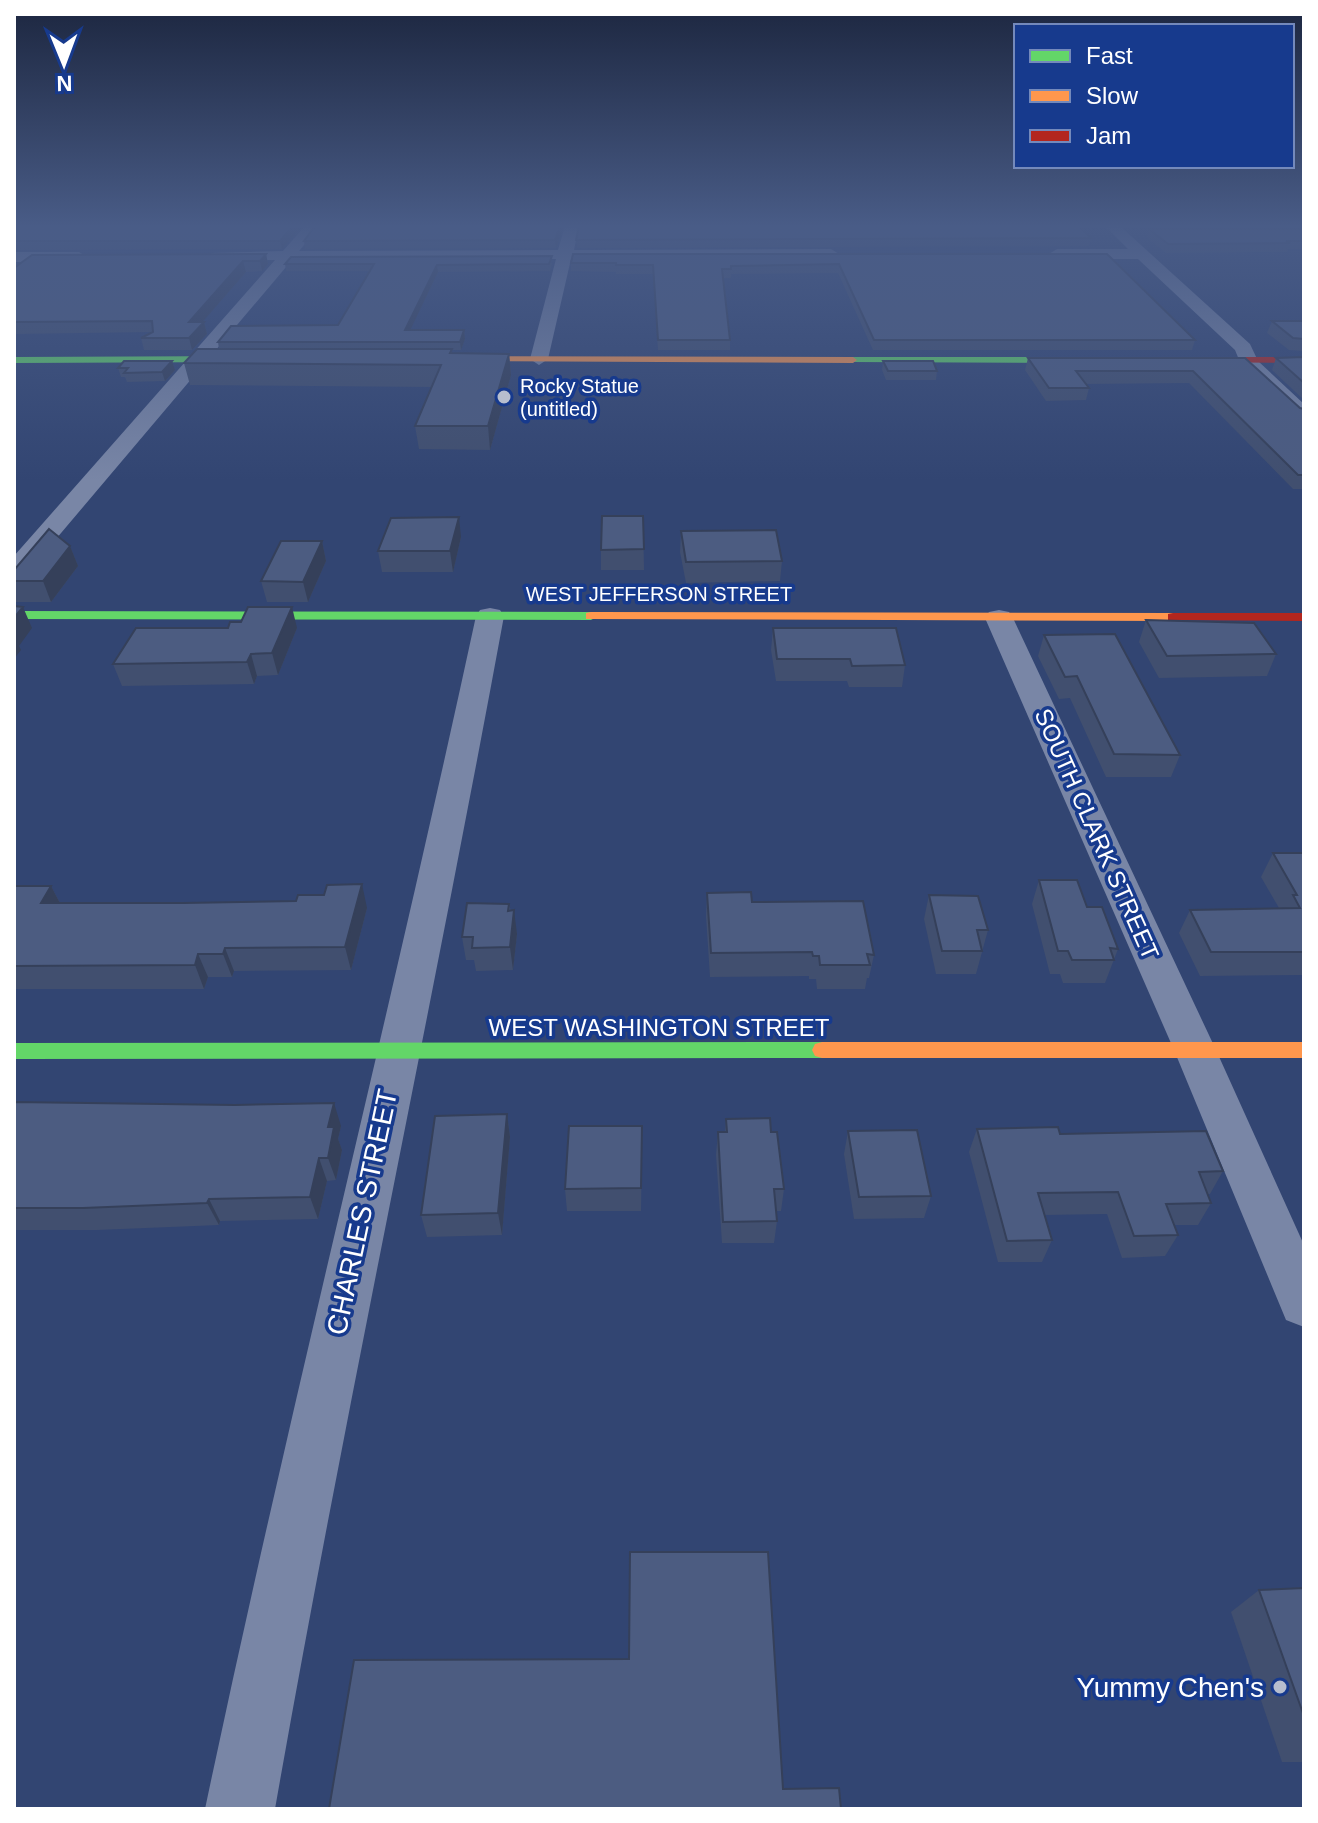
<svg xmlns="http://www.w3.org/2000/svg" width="1318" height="1823" viewBox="0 0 1318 1823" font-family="Helvetica,sans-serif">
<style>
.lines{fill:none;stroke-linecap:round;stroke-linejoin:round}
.street{fill:#7986a6;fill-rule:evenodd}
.fast{fill:#63d668;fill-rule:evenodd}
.slow{fill:#ff974d;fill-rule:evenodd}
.jam{fill:#b3261e;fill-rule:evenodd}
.wall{fill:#414f6f}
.shaded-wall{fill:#35405a}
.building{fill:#4c5c81;stroke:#35405a;stroke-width:2}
.poi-dot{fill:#b7bece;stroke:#173a8d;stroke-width:3}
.labels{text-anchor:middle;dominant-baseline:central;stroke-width:7;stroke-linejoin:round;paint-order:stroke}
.far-poi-label{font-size:20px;fill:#fff;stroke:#173a8d;text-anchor:start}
.far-street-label{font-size:20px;fill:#fff;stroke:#173a8d}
.street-label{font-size:24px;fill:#fff;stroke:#173a8d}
.near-street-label{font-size:28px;fill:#fff;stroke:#173a8d}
.near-poi-label{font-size:28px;fill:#fff;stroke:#173a8d;text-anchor:end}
</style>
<rect width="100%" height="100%" fill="#324572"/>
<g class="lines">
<g class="street">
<polygon points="305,226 320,226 299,251 558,250 565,226 579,226 574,250 831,249 839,254 831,259 571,259 548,359 539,365 530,359 556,259 292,260 23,578 14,580 14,556 275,260 217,261 209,256 212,253 283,251"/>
<polygon points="1105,226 1120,226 1250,344 1258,361 1304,404 1304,421 1297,419 1242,367 1235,350 1138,259 1057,259 1049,254 1057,249 1128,249"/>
<polygon points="14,252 79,252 87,257 79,262 14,262"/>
<path d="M490 608 500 610 504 616C431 1014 345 1410 275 1809H205C289 1410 390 1015 476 616L480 610Z"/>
<polygon points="999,610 1009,612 1013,618 1216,1050 1304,1245 1304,1327 1286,1320 1174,1050 985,618 989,612"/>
</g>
<g class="fast">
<polygon points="14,357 248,356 252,359 248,362 14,363"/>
<polygon points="853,357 1088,357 1092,360 1088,363 850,362"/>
<polygon points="14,611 591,612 598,616 591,620 14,619"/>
<polygon points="822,1042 829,1044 832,1050 829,1056 822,1058 14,1059 14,1043"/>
</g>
<g class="slow">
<polygon points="448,356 853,357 857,360 853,363 445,361"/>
<polygon points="591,612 1173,613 1180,617 1173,621 586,619 586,613"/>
<polygon points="822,1042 1304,1042 1304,1058 822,1058 815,1056 812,1050 815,1044"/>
</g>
<g class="jam">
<polygon points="1188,357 1304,357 1304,363 1185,362"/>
<polygon points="1173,613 1304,613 1304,621 1168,620 1168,614"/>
</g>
</g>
<g class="wall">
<polygon points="14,226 302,226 282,249 14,250"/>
<polygon points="564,226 556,248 305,249 304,241"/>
<polygon points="1149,229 1304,229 1304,249 1288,249 1287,252 1166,253 1147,238"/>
<polygon points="1091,238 1089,246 577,248 576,240"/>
<polygon points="266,254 268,264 262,271 246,272 202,322 204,322 207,334 192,350 144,350 141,338 152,332 14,334 14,268"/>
<polygon points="1107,254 1195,340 1192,350 873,350 838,273 731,274 731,278 723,278 730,340 730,350 658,350 653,274 616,274 616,272 571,271 571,263"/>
<polygon points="552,263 550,271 438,272 410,330 464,330 465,339 461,350 452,350 452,353 509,354 511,375 490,450 419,449 415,426 432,387 190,385 184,363 219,349 218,342 338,325 369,271 286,271 285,264"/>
<polygon points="1272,321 1304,321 1304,351 1289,350 1267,333"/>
<polygon points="1304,357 1304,400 1272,370 1276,358"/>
<polygon points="1028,358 1245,358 1300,408 1304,409 1304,489 1293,489 1189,383 1086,384 1089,388 1086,400 1046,401 1025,370"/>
<polygon points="172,361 175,370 165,381 127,382 125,377 121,377 118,368"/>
<polygon points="883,361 937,371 936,380 886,380 882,370"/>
<polygon points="643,516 644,570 601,570 601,550"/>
<polygon points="681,531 782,561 780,581 686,583 680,552"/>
<polygon points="461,537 453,572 382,572 378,551"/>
<polygon points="322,541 326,561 308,602 267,602 261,581"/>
<polygon points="70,546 78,566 51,602 14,602 14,570"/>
<polygon points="1146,620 1276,654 1267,676 1159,678 1139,642"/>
<polygon points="297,628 278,675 257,676 254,684 122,686 113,664"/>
<polygon points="773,628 905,665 902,687 849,687 847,681 776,681 771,650"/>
<polygon points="1044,635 1180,755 1171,777 1106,777 1070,698 1059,699 1038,656"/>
<polygon points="1273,853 1304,853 1304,975 1200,976 1179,933 1190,910 1279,908 1261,877"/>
<polygon points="1039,880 1087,907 1118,949 1105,983 1063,983 1060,974 1050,974 1032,904"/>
<polygon points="14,886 51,886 60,903 367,908 351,970 234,971 232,977 208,977 204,989 14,989"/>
<polygon points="707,893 752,902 874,955 869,978 867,978 865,989 817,989 816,979 809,979 809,976 710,977 706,916"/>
<polygon points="929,895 988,930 976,974 936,974 924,919"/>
<polygon points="509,904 517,934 513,970 476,971 474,960 466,960 462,937"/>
<polygon points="14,1102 341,1126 338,1139 342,1150 336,1180 327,1181 318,1219 220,1221 219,1225 97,1230 14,1230"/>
<polygon points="507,1114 510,1137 502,1235 427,1237 421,1215"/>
<polygon points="726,1119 771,1132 784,1189 781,1211 776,1211 777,1221 774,1243 722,1243 716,1155 718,1132 725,1132"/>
<polygon points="977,1129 1060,1134 1223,1171 1210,1194 1208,1194 1211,1203 1198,1225 1175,1225 1178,1235 1165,1256 1122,1258 1107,1214 1044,1215 1052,1240 1042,1262 998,1262 969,1152"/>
<polygon points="848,1131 931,1196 924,1218 854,1219 844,1154"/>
<polygon points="642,1148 641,1211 567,1211 565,1189"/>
<polygon points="1304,1588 1304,1762 1282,1762 1231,1612 1259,1590"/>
</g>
<g class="shaded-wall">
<polygon points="293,226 302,226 282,249 280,241"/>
<polygon points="560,226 564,226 556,248 555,240"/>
<polygon points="266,254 268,264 262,271 260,261"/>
<polygon points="243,261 246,272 192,334 189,322"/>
<polygon points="437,265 438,272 406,339 405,330"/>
<polygon points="204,322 207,334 192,350 189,338"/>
<polygon points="464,330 465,339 461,350 460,342"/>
<polygon points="509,354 511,375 490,450 488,426"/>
<polygon points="172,361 175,370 165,381 162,372"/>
<polygon points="459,517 461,537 453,572 450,551"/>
<polygon points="322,541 326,561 308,602 303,582"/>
<polygon points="70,546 78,566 51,602 43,581"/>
<polygon points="23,607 32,628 19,646 21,650 14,659 14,618"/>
<polygon points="292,607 297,628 278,675 272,653"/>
<polygon points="251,654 257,676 254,684 247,662"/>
<polygon points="362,884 367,908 351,970 345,947"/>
<polygon points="51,886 63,909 41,903"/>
<polygon points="514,910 517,934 513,970 510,947"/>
<polygon points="225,948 234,971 232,977 223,954"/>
<polygon points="198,954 208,977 204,989 195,965"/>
<polygon points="334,1103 341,1126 338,1139 342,1150 336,1180 328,1158 328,1127"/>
<polygon points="507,1114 510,1137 502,1235 498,1213"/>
<polygon points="319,1158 327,1181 318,1219 310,1197"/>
<polygon points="209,1199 220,1221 219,1225 207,1203"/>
</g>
<g class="building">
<polygon points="14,226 293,226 280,241 14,241"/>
<polygon points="315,226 560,226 555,240 304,241"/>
<polygon points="579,226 1079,226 1091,238 576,240"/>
<polygon points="1149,229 1304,229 1304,241 1286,241 1290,243 1168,244"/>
<polygon points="266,254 260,261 243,261 189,322 204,322 189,338 141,338 153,332 152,321 14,322 14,268 32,255"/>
<polygon points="573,254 1107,254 1195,340 874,340 839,264 731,266 731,269 722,269 730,340 658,340 653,265 616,265 616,263 571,263"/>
<polygon points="552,256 549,264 437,265 405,330 464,330 460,342 218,342 231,326 338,325 374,264 285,264 291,257"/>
<polygon points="1272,321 1304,321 1304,339 1293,338"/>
<polygon points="197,349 452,349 450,353 509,354 488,426 415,426 441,365 184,363"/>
<polygon points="1304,357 1304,383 1276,358"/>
<polygon points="1028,358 1245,358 1300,408 1304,409 1304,475 1298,475 1193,371 1076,371 1089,388 1049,388"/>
<polygon points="124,361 172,361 162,372 124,373 128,368 118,368"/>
<polygon points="883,361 933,361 937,371 888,371"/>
<polygon points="602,516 643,516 644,549 601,550"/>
<polygon points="459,517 450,551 378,551 391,518"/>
<polygon points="49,529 70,546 43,581 14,581 14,570"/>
<polygon points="776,530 782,561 686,562 681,531"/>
<polygon points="281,541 322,541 303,582 261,581"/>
<polygon points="14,606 23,607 14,618"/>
<polygon points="248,607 292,607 272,653 251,654 247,662 113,664 136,628 228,628 230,622 241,622"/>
<polygon points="1146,620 1254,623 1276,654 1167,656"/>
<polygon points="773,628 896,628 905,665 852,666 850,659 777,659"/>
<polygon points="1115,634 1180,755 1114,754 1077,676 1065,677 1044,635"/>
<polygon points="1273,853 1304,853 1304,952 1211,952 1190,910 1300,908 1293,895 1297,895"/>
<polygon points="1039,880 1077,880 1087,907 1102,907 1118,949 1110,948 1114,960 1072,960 1068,951 1058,951"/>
<polygon points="362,884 345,947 225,948 223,954 198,954 195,965 14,966 14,886 51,886 41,903 183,903 296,901 298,895 324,895 327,885"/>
<polygon points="751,892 752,902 863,901 874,955 867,954 870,965 820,965 819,956 813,956 812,952 711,953 707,893"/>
<polygon points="929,895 978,896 988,930 977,930 982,951 942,951"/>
<polygon points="467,903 509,904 508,911 514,910 510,947 472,948 473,937 462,937"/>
<polygon points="14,1102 235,1105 334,1103 328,1127 334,1127 328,1158 319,1158 310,1197 209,1199 207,1203 83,1208 14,1208"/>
<polygon points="507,1114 498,1213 421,1215 435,1116"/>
<polygon points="770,1118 771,1132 777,1132 784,1189 774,1189 777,1221 723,1222 718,1132 727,1132 726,1119"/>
<polygon points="569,1126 642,1126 641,1188 565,1189"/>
<polygon points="1058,1127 1060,1134 1206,1131 1223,1171 1199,1172 1211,1203 1166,1204 1178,1235 1134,1236 1118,1192 1038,1193 1052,1240 1007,1241 977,1129"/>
<polygon points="917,1130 931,1196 859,1197 848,1131"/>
<polygon points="630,1552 768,1552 783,1789 839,1788 841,1809 329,1809 354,1660 629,1659"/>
<polygon points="1304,1588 1304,1716 1259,1590"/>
</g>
<linearGradient id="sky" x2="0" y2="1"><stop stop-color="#1c263f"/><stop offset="0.47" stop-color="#495c87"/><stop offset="1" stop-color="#495c87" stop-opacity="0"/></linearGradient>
<rect width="1318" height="481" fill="url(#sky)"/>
<g class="poi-dot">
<circle cx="504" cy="397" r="8"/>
<circle cx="1280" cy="1687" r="8"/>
</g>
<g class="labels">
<g class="far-poi-label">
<text x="520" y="386">Rocky Statue<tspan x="520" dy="23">(untitled)</tspan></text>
</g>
<g class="far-street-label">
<text x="659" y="594">WEST JEFFERSON STREET</text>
</g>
<g class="street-label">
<text transform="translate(1097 834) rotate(66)">SOUTH CLARK STREET</text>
<text x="659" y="1027">WEST WASHINGTON STREET</text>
</g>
<g class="near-street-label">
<text transform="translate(362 1212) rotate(-78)">CHARLES STREET</text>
</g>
<g class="near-poi-label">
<text x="1264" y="1687">Yummy Chen's</text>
</g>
</g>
<rect width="1318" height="1823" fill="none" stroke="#ffffff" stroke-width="32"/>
<rect x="1014" y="24" width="280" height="144" fill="#173a8d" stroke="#7489bb" stroke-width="2"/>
<rect x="1030" y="50" width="40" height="12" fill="#63d668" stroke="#7489bb" stroke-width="2"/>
<text x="1086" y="64" font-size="24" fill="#ffffff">Fast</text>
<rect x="1030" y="90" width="40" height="12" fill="#ff974d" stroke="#7489bb" stroke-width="2"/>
<text x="1086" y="104" font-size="24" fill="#ffffff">Slow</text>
<rect x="1030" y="130" width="40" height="12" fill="#b3261e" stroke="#7489bb" stroke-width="2"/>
<text x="1086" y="144" font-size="24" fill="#ffffff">Jam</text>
<g transform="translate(64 64) rotate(179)" stroke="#173a8d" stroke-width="6" paint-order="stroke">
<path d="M0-6L14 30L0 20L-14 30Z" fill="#ffffff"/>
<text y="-12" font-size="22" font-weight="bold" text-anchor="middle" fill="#ffffff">N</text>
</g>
</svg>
